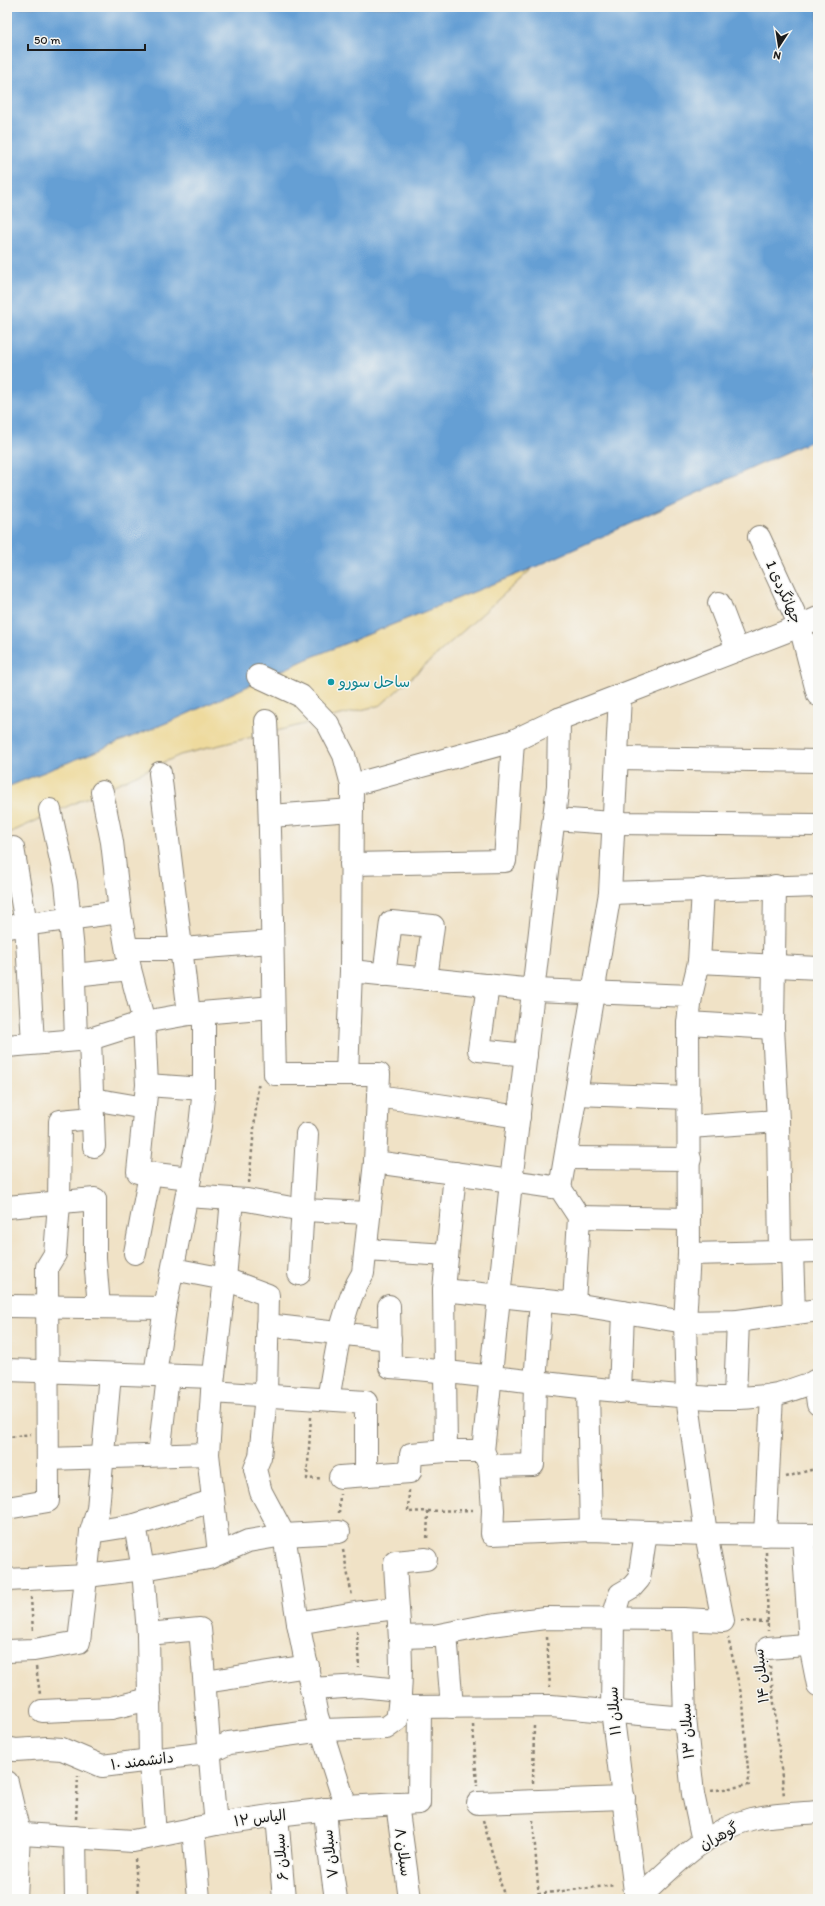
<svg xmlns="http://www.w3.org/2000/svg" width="825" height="1906" viewBox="0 0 825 1906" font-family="Itim,'Playpen Sans Arabic',sans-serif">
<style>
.sand{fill:#eeda9e;stroke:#857b5d}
.water{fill:#659fd4;stroke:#405e78}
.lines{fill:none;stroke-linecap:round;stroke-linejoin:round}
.minor-casing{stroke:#867f71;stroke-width:24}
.path{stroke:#867f71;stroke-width:2.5;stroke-dasharray:3 3;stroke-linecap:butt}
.minor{stroke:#fff;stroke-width:22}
.culture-dot{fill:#0f9aa8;stroke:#f6f6f2;stroke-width:1.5}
.labels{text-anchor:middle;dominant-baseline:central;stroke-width:3;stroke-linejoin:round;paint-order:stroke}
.street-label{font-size:15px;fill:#1c1c1c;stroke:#f6f6f2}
.culture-label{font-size:15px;fill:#0d838f;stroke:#f6f6f2;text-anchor:start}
</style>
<rect width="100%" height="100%" fill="#f6f6f2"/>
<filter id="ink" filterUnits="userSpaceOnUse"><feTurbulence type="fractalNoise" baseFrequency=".025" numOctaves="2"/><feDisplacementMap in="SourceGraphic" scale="8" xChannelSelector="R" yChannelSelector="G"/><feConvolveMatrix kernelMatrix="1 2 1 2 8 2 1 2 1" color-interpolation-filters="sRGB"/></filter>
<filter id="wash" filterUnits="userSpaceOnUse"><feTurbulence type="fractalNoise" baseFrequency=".012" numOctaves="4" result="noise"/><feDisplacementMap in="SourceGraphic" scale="16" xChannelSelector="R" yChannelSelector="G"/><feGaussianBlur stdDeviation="0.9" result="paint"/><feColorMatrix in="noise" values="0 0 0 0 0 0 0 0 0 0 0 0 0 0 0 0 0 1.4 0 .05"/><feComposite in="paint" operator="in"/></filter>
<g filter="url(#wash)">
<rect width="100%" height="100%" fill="#f0e2c6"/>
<polygon class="sand" points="533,568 381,705 180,755 7,834 7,787 176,719 307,659"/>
<polygon class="water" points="7,7 818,7 818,438 533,568 307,659 176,719 7,787"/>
</g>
<g filter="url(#ink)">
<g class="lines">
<g class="minor-casing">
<g id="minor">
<polyline points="759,537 800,626 818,695"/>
<polyline points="719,603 737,650"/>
<polyline points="258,676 301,696 328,724 344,755 352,785"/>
<path d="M266 721C272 839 272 956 275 1074H379L375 1162 560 1188 579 1217 574 1304"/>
<polyline points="617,758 818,761"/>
<polyline points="160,773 189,1014"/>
<polyline points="102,792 112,842 120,912 130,969 144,1022 147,1085 138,1172 190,1178"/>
<polyline points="50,810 66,883 73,951 76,1039"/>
<polyline points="271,816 352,810"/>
<polyline points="554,819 613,823 818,825"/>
<polyline points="13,848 26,924 33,1043"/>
<polyline points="351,864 505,861 513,741"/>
<polyline points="775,886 773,1028 778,1121 780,1252"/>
<polyline points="610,893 818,886"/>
<polyline points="7,927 120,912"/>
<polyline points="127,949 182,949 271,942"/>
<polyline points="699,962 818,968"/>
<polyline points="351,971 534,990 691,996 688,1023 689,1254 685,1322 687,1396 706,1534 723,1621 682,1619 545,1618 490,1625 434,1636 401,1637"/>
<polyline points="74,975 130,969"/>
<polyline points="384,975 391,922 433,926 426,979"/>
<polyline points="488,985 479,1050 526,1055"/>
<polyline points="691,996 699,962 703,889"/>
<polyline points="688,1023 773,1028"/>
<polyline points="90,1039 94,1146"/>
<polyline points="7,1046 90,1039 144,1022 189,1014 273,1007"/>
<polyline points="347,1074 351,971 352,785 513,741 559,719 800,626 818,618"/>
<polyline points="147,1085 204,1089"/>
<polyline points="576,1094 689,1098"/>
<polyline points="378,1096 519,1117"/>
<polyline points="92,1099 145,1108"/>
<polyline points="689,1127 778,1121"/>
<polyline points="567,1158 690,1159"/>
<polyline points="560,1188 610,893 620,696"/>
<polyline points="187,1196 247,1200 303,1210 369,1213"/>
<polyline points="7,1207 95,1199 95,1258 99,1307"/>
<polyline points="579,1217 689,1219"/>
<polyline points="366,1250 447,1255"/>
<polyline points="792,1252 794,1313"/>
<polyline points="135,1253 150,1174"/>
<polyline points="689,1254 818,1251"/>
<polyline points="173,1269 225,1279 268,1295 266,1395 260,1457 255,1469 261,1492 284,1535 298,1623 317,1716 346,1807"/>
<polyline points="299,1274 307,1134"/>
<polyline points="444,1290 574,1304 685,1322 738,1321 818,1310"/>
<polyline points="7,1306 165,1308"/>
<path d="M389 1306 390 1367C479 1373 567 1388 656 1394 694 1397 734 1401 772 1395 787 1393 803 1385 818 1381"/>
<polyline points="267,1325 390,1339"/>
<polyline points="7,1370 213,1377"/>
<polyline points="155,1375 165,1308 200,1126 204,1089 204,1013"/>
<polyline points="815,1381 818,1404"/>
<polyline points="588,1389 591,1530"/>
<polyline points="212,1392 366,1402 366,1474"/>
<polyline points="620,1392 623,1312"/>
<polyline points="735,1397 738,1321"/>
<path d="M328 1399C336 1358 340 1310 363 1273L375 1162"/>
<polyline points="446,1451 444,1290 455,1173"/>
<polyline points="483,1451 511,1182 547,871 558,786 559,719"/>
<polyline points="159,1455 168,1376"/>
<polyline points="48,1459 208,1454"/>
<polyline points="490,1466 533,1465 535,1383 541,1300"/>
<polyline points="340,1477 410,1472 411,1454 446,1451 483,1451 490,1466 493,1510 492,1534 591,1530 706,1534 818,1535"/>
<polyline points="7,1508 48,1501 47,1267 55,1254 59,1204 60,1121 93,1118"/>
<polyline points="135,1525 143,1569 148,1634 150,1761 155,1836"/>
<polyline points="91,1532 135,1525 212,1501"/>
<polyline points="765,1535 772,1395"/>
<polyline points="803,1536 810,1645 818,1685"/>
<polyline points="219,1553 208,1454 212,1392 225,1279 232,1199"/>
<polyline points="7,1580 87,1576 143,1569 209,1558 248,1541 284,1535 339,1532"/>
<polyline points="682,1619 685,1718 693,1794 703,1841"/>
<polyline points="298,1623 355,1613 397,1608"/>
<path d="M148 1634 200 1629C206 1694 209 1759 216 1824"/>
<polyline points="446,1634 452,1707"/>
<polyline points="768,1648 818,1644"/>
<polyline points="7,1651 34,1650 79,1642 91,1532 98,1509 110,1374"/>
<polyline points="205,1682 308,1666"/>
<polyline points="311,1689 361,1686 399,1690"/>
<polyline points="406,1707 551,1706 685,1718"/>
<polyline points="42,1711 111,1708 150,1699"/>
<path d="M7 1748 15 1750 47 1748 62 1749 102 1766 208 1753 229 1743 323 1730 386 1728 397 1720C406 1668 397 1614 395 1562L426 1559"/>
<polyline points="7,1782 19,1833 16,1899"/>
<polyline points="478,1803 624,1798"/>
<polyline points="397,1804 410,1899"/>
<polyline points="325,1809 328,1843 336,1899"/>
<polyline points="277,1815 284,1899"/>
<polyline points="193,1828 199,1899"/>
<polyline points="7,1833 133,1841 216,1824 277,1815 346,1807 419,1803 420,1707"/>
<polyline points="75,1837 76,1899"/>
<polyline points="636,1899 612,1711 613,1618 620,1594 632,1587 639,1579 646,1532"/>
<path d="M638 1899C671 1868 705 1831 751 1819 772 1814 796 1814 818 1812"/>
</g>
</g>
<g class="path">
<polyline points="249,1183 258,1086 260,1085"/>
<polyline points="311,1417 307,1479 322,1478"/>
<polyline points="7,1440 9,1437 31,1434"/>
<polyline points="786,1477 818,1468"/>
<polyline points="409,1490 408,1512 428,1511 427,1541"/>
<polyline points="428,1511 475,1510"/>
<polyline points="339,1513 340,1494"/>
<polyline points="343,1550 352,1596"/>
<polyline points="766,1552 768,1631"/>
<polyline points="31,1597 33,1632"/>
<polyline points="741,1621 768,1622"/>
<polyline points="357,1631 359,1668"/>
<polyline points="547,1637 550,1687"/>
<polyline points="770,1666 784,1796"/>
<polyline points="36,1667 40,1694"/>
<polyline points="473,1725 477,1786"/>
<polyline points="533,1783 534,1724"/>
<polyline points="711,1791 749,1785 743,1702 728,1638"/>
<polyline points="76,1819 78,1776"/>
<polyline points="483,1820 505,1899"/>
<polyline points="533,1820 539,1899"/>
<polyline points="135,1859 138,1899"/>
<polyline points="538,1894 615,1885"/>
</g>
<use href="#minor" class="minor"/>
</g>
</g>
<circle class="culture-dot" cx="331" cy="682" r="4"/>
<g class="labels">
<g class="street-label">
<text transform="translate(784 592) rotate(66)">جهانگردی 1</text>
<text transform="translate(761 1676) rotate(-96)">سبلان ۱۴</text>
<text transform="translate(614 1711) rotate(-94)">سبلان ۱۱</text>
<text transform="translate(687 1731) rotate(-94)">سبلان ۱۳</text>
<text transform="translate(142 1761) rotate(-7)">دانشمند ۱۰</text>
<text transform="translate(260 1818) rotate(-7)">الیاس ۱۲</text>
<text transform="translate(719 1836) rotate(-28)">گوهران</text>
<text transform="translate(403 1852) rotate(82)">سبلان ۸</text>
<text transform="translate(330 1854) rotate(-97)">سبلان ۷</text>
<text transform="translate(281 1857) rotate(-95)">سبلان ۶</text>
</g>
<g class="culture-label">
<text x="339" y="682">ساحل سورو</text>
</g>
</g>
<rect width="825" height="1906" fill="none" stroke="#f6f6f2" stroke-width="24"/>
<g transform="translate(779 46) rotate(192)" stroke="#f6f6f2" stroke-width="3" paint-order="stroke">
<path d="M0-3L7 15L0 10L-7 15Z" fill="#1c1c1c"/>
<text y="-6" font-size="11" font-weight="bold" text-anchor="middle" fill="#1c1c1c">N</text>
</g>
<path d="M28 44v6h117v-6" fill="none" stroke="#1c1c1c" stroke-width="2"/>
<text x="34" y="44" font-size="12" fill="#1c1c1c" stroke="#f6f6f2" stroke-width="3" paint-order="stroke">50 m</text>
</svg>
